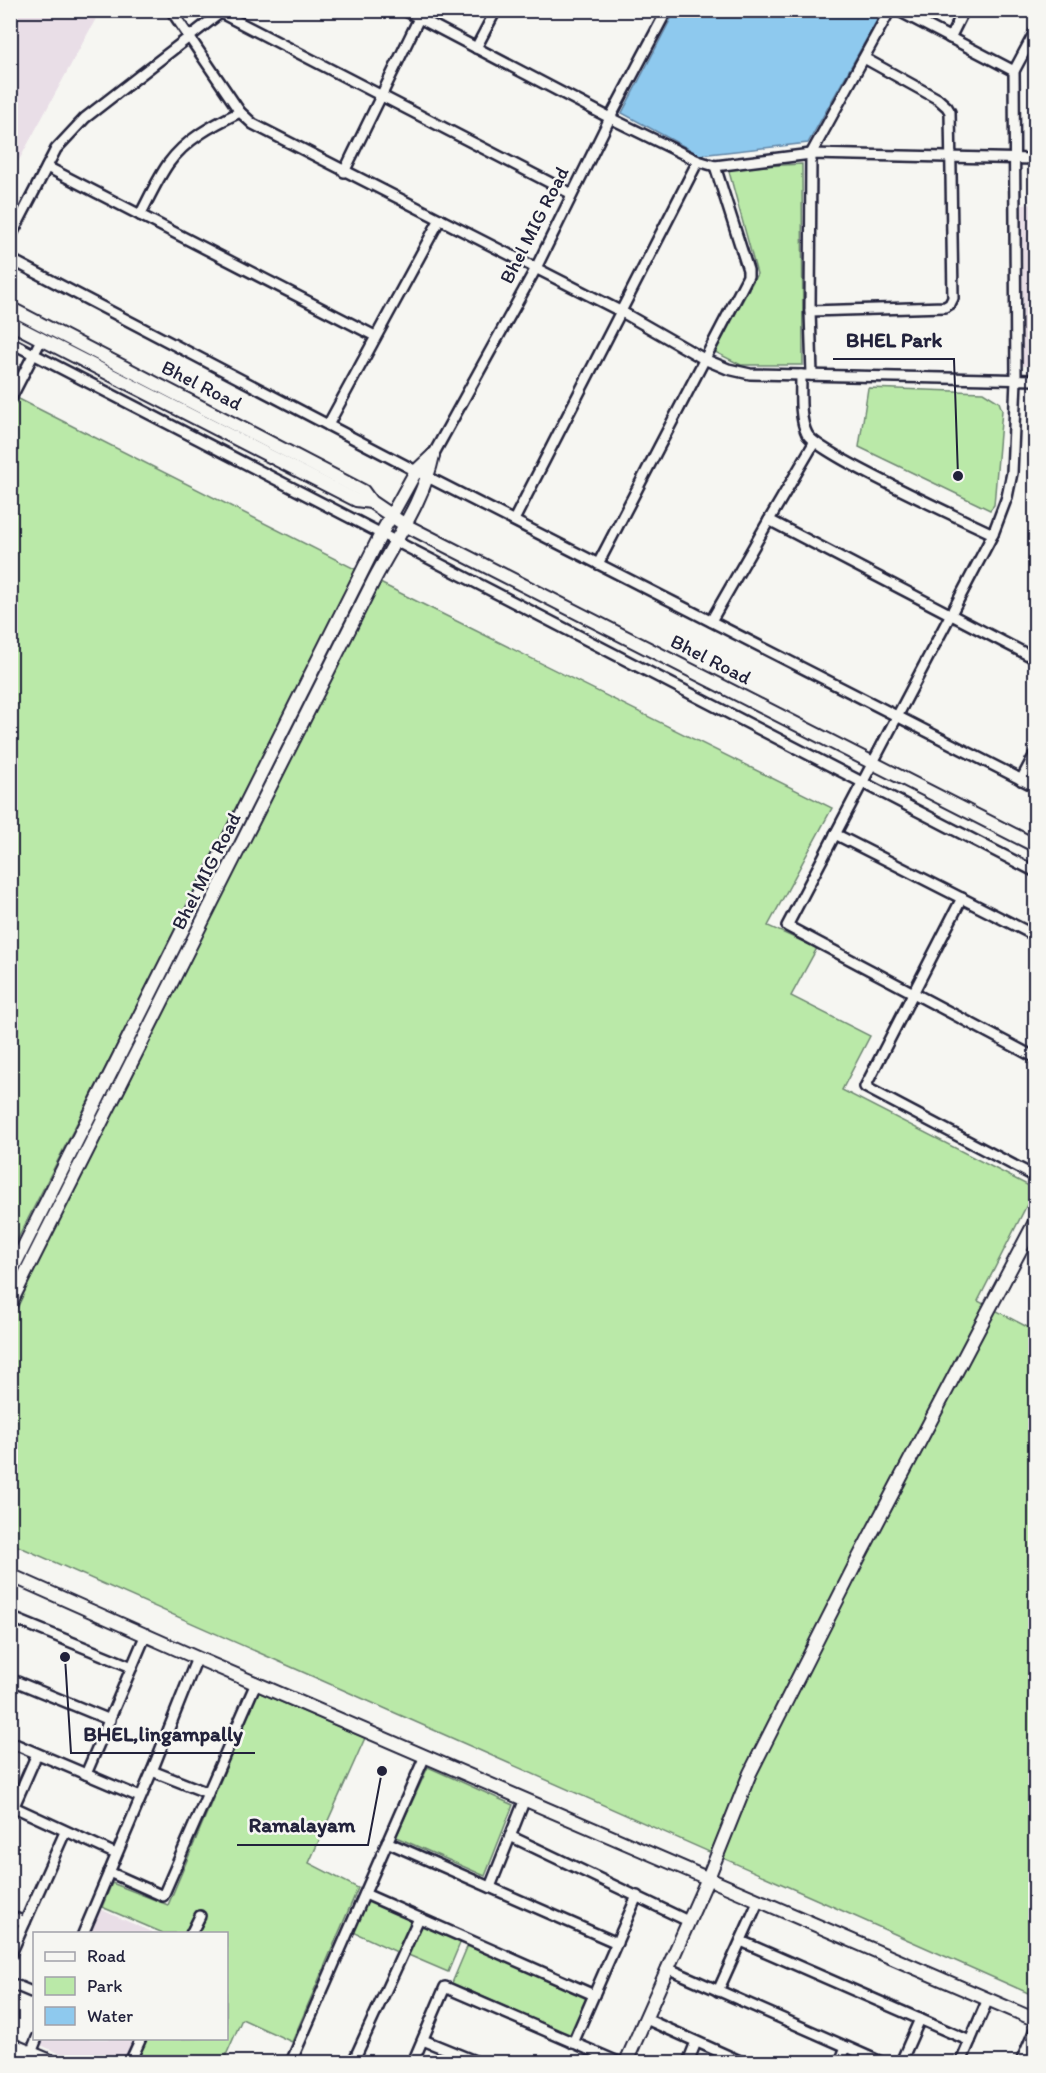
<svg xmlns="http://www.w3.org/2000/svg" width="1046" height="2073" viewBox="0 0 1046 2073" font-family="Itim,sans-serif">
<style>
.built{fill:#e9dee7}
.green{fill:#bae9a8;stroke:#6e8672;stroke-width:1.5}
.water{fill:#8ec9ee;stroke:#6386a6;stroke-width:1.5}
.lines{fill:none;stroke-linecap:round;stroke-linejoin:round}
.minor-casing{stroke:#22223b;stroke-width:14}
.tertiary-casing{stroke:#22223b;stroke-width:16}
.minor{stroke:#f6f6f2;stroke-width:9}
.tertiary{stroke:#f6f6f2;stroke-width:12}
.labels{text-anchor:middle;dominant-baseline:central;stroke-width:5;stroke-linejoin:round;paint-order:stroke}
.street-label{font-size:20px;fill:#22223b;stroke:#f6f6f2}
.leader{fill:none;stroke:#22223b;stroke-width:2}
.callout-dot{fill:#22223b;stroke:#f6f6f2;stroke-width:2}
.callout-label{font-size:21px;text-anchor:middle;font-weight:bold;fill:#22223b;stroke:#f6f6f2;stroke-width:5;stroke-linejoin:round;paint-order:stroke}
</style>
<rect width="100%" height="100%" fill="#f6f6f2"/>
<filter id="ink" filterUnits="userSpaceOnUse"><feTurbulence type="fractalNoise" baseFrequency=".0167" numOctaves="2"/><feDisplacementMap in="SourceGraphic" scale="12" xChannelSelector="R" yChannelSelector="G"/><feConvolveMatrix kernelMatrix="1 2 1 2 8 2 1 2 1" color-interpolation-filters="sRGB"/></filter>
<g filter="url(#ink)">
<g class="built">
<polygon points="11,10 100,11 11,175 10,11"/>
<polygon points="1035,204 1035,366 1023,366 1022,205"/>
<polygon points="95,1907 154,1933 85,1934"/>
<polygon points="42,2039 136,2039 126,2062 77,2062 39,2044"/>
</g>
<g class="green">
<polygon points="802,164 803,365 741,365 715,352 757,274 728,168"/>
<polygon points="868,388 983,392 999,402 1002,410 994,505 990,510 859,447"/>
<polygon points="11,395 359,571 11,1252"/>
<polygon points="374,580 832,808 768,926 817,948 791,996 870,1036 842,1090 1035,1189 978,1301 1035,1331 1035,1996 11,1543 11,1322 84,1160"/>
<polygon points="258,1692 365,1738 309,1863 358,1888 292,2042 242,2019 223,2062 133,2062 143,2039 226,2038 226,1934 163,1933 102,1907 112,1883 168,1905"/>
<polygon points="428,1767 513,1805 485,1876 396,1837"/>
<polygon points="366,1899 414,1921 399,1953 351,1931"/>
<polygon points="419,1923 461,1941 448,1972 406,1954"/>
<polygon points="468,1945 587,1997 570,2036 452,1983"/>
</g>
<polygon class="water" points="876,10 881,13 808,143 700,155 622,113 675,11"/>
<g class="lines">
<g class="minor-casing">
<g id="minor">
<polyline points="171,10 240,112 253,124 622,312 704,359 728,369 750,374 1036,380"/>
<polyline points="404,10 610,118 698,161 715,166 811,154 1036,159"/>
<polyline points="897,10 1014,71"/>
<polyline points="221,13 572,194"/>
<polyline points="1036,30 1014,71 1016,380 1012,473 1007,497 993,534 787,926 1036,1058"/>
<polyline points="950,38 964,10"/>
<polyline points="476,48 496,10"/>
<polyline points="47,167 375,336"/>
<polyline points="344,172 423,10"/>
<path d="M140 215C149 198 157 180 168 164 186 139 213 125 240 112"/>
<polyline points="10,238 56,149 85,118 224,10"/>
<polyline points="10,259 416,471 1036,787"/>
<polyline points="810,311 945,307 950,304 953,298 950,112 947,107 938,99 864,58"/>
<polyline points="10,342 1036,872"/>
<path d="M801 375C801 393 799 418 807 434 817 453 964 520 993 534"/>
<polyline points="812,375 810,311 811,154 890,10"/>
<polyline points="10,400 42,338"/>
<polyline points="328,425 440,219"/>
<polyline points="433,455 535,270 610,118 667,10"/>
<polyline points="514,520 698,161"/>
<polyline points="769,520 814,443"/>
<polyline points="598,564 748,276 748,270 715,166"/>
<polyline points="711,621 769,520 1036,659"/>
<polyline points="1021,780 1036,752"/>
<polyline points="835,834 1036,936"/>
<polyline points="962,898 865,1087 1036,1177"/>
<polyline points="10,1617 132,1667"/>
<polyline points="10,1679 110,1720"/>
<polyline points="10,1742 140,1797"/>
<polyline points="152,1771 208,1793"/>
<polyline points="86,1774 146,1634"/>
<polyline points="14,1807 116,1854"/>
<polyline points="10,1815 37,1754"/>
<polyline points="510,1836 688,1921"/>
<polyline points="387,1842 617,1943"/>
<polyline points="109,1872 163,1896 256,1683"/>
<polyline points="490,1887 525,1799"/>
<polyline points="365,1894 594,1995"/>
<polyline points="10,1916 25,1922"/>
<polyline points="83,1934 152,1771 197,1658"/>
<polyline points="191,1934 200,1916"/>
<polyline points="741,1941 970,2041"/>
<polyline points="10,1956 65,1832"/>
<polyline points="667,1968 881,2062"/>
<polyline points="10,1983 34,1993"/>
<polyline points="718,1991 759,1900"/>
<polyline points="646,2019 742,2062"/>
<polyline points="423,2040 477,2062"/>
<polyline points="573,2043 637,1896"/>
<polyline points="31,2053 37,2038"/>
<polyline points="130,2062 141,2038"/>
<polyline points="291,2062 425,1756"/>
<polyline points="353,2062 419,1918"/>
<polyline points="413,2062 445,1987 618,2062"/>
<polyline points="688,2062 696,2042"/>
<polyline points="840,2062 846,2047"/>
<polyline points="901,2062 920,2019"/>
<polyline points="961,2062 988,1999"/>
<polyline points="1021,2062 1036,2027"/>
</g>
</g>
<g class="tertiary-casing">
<g id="tertiary">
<polyline points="10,308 363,491 371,502 405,525 1036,846"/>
<polyline points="10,323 356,500 371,502"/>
<polyline points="10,1274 381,534 416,471 433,455"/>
<path d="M10 1304 374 580C395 540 424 500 433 455"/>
<polyline points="10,1575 197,1658 1036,2020"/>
<polyline points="10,2044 53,2062"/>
<polyline points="626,2062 708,1878 750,1773 859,1557 1036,1220"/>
</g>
</g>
<use href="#minor" class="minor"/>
<use href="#tertiary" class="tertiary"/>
</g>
</g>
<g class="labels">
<g class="street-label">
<text transform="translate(534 225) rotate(-63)">Bhel MIG Road</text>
<text transform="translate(202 385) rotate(27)">Bhel Road</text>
<text transform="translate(711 659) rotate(27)">Bhel Road</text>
<text transform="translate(206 871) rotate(-63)">Bhel MIG Road</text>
</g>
</g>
<path class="leader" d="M958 476L954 359H833M65 1657L71 1753H255M382 1771L368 1845H237"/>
<g class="callout-dot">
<circle cx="958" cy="476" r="6"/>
<circle cx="65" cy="1657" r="6"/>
<circle cx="382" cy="1771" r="6"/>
</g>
<g class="callout-label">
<text x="894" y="347">BHEL Park</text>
<text x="163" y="1741">BHEL,lingampally</text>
<text x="302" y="1832">Ramalayam</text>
</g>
<rect width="1046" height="2073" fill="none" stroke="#f6f6f2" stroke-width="36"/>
<rect x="18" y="18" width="1010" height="2037" fill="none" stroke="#22223b" stroke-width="2" filter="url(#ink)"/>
<rect x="33" y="1932" width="195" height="108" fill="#f6f6f2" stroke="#a1a1a9" stroke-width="1.5"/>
<rect x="45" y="1952" width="30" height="9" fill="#f6f6f2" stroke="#a1a1a9" stroke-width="1.5"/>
<text x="87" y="1962" font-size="18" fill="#22223b">Road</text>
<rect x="45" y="1977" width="30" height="18" fill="#bae9a8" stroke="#a1a1a9" stroke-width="1.5"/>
<text x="87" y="1992" font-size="18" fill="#22223b">Park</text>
<rect x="45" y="2007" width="30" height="18" fill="#8ec9ee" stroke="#a1a1a9" stroke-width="1.5"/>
<text x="87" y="2022" font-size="18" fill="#22223b">Water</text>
</svg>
